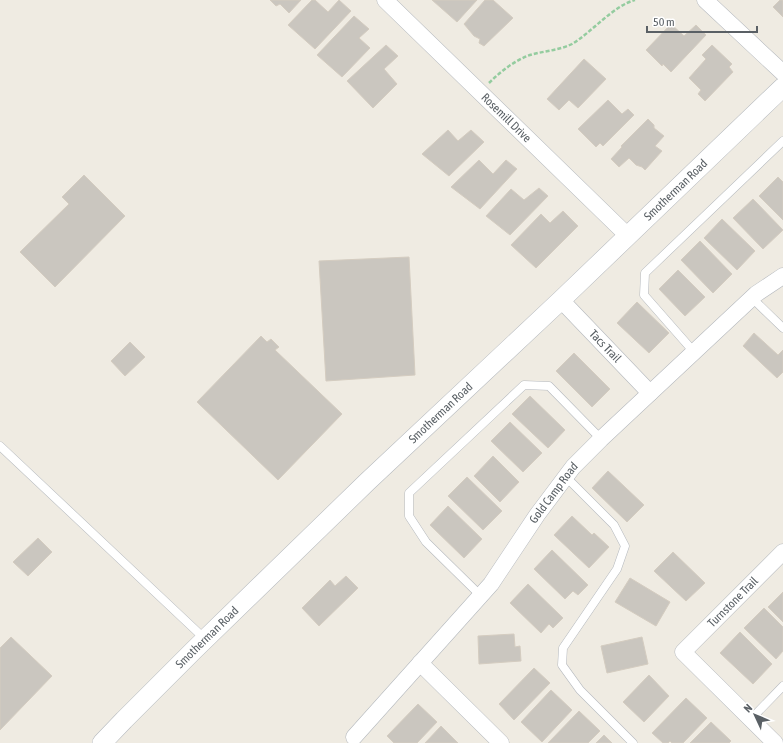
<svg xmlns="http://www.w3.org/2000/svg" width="783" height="743" viewBox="0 0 783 743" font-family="'Asap Condensed',sans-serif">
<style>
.building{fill:#cac6bf;stroke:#d4ccc0}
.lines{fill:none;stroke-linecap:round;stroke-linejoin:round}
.service-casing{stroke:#b5b9be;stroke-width:9}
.minor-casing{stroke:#b5b9be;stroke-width:17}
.tertiary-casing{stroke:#b5b9be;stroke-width:20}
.path{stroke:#94cc9f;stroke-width:2.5;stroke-dasharray:4 2;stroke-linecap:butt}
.service{stroke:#fff;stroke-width:8}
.minor{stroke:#fff;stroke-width:16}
.tertiary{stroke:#fff;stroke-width:19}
.labels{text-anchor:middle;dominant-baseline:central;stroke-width:3.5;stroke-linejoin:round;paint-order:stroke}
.street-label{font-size:12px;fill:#5a6065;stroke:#fff}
</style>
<rect width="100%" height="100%" fill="#efebe2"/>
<g class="building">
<polygon points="270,0 301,0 289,13 280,4 276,6"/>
<polygon points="312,0 315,0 328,12 339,0 351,11 315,49 288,25"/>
<polygon points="432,0 477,0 457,22"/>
<polygon points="485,0 493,0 513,18 484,46 479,43 480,39 474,36 464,24"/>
<polygon points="780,0 783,0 783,17 773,7"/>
<polygon points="354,16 369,29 359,38 370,48 342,77 317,55"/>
<polygon points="671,24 684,36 696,25 706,35 671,72 663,64 662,66 646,50"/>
<polygon points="386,45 398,56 384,69 397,84 373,108 347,81"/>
<polygon points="712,45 732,64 729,67 733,72 705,101 698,94 701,90 689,78 706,59 702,55"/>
<polygon points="584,59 606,79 578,108 569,100 559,110 547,99"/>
<polygon points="608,100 622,114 628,109 634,115 603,146 600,143 596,147 578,129"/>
<polygon points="648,119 654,125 654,128 664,136 655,146 662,151 645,170 642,167 636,165 629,158 619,167 611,159 622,147 621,146"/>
<polygon points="448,130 458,141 471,130 484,142 449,176 422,154"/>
<polygon points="479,160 493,174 506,160 517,169 480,209 451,187"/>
<polygon points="84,175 125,216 55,287 20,252 69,204 62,197"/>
<polygon points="778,177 783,182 783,220 759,196"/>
<polygon points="539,188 548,196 510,235 486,216 511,189 524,200"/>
<polygon points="753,199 783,230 763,249 733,218"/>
<polygon points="563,211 578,226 536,268 511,245 541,214 550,223"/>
<polygon points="722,219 755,251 737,270 704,238"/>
<polygon points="700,241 732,274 713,293 681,260"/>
<polygon points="409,257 415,375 326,381 319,261"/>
<polygon points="678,270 705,297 685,316 659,289"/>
<polygon points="637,302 669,333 649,353 617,323"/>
<polygon points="754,333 778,355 783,350 783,372 777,378 743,346"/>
<polygon points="261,336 267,342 271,339 279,347 275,350 342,414 278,480 197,402"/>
<polygon points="130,342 145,357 125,376 111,361"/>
<polygon points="574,353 610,389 592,407 556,371"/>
<polygon points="530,396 565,430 548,448 512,414"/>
<polygon points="510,422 542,453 523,472 491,441"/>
<polygon points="493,456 519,482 500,502 474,476"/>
<polygon points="608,471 644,505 627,522 592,488"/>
<polygon points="467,477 502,511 483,530 448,496"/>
<polygon points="448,506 482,539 464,558 430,525"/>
<polygon points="572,516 592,535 594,533 609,547 589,568 554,535"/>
<polygon points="38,538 52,552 28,576 13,562"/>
<polygon points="552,550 588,585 578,595 573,591 565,599 534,569"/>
<polygon points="673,552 705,583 686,601 654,571"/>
<polygon points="346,576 358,588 319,626 302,608 330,580 335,586"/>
<polygon points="630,578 670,602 656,626 615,602"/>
<polygon points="528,584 563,618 553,628 549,624 541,633 510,603"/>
<polygon points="783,592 783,622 768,607"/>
<polygon points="764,608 783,627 783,651 776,659 744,628"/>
<polygon points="740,632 772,664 753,684 720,653"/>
<polygon points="514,634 515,647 520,646 521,661 479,664 478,636"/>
<polygon points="11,637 52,676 0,730 0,648"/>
<polygon points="642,637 648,664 607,673 601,646"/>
<polygon points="534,668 550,683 514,720 499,704"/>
<polygon points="649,675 669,696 644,722 623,702"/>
<polygon points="551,690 572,710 542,742 521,722"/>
<polygon points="686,698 707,718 683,743 672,743 670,741 668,743 663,743 652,733"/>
<polygon points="418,704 437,722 417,743 394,743 387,736"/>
<polygon points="579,711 600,731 588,743 548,743"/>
<polygon points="711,722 731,741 729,743 690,743"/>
<polygon points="441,726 458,743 425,743"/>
<polygon points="604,735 612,743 596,743"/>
</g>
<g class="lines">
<g class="service-casing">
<g id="service">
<polyline points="752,298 783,328"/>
<polyline points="694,352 644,295 645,273 783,141"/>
<polyline points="0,446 205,639"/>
<polyline points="565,476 614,525 625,546 617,569 563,648 562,665 580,690 633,743"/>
<polyline points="481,596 426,542 409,516 409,493 524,385 549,386 601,439"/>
<polyline points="751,719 783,686"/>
</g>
</g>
<g class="minor-casing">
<g id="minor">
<path id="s1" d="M385 0 628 236"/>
<polyline points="705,0 783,73"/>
<path id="s2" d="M561 300 650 393"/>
<polyline points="420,663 501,743"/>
<path id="s3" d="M354 737 491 584 537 515 573 467 601 439 756 294 783 276"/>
<path id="s4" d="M775 743 683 652 783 552"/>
</g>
</g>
<g class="tertiary-casing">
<g id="tertiary">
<path id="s5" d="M102 743 124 720 194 650 367 482 561 300 783 87"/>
</g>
</g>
<path class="path" d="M489 83C500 72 513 62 527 56 541 51 558 51 572 44 592 32 613 6 635 0"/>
<use href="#service" class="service"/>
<use href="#minor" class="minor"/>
<use href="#tertiary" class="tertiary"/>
</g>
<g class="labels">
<g class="street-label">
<text stroke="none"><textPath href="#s1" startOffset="169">Rosemill Drive</textPath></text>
<text stroke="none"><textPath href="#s5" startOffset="797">Smotherman Road</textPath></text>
<text stroke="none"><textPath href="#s2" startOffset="64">Tacs Trail</textPath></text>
<text stroke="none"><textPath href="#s5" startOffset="473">Smotherman Road</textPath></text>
<text stroke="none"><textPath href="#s3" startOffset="316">Gold Camp Road</textPath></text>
<text stroke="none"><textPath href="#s4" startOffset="200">Turnstone Trail</textPath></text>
<text stroke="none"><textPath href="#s5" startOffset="149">Smotherman Road</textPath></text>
</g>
</g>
<g transform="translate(755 715) rotate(314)" stroke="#ffffff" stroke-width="3" paint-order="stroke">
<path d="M0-3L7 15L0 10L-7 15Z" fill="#5a6065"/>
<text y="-6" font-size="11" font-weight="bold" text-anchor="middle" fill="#5a6065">N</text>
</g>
<path d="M647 26v6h110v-6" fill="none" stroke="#5a6065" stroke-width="2"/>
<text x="653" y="26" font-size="12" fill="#5a6065" stroke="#ffffff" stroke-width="3" paint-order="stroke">50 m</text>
</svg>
